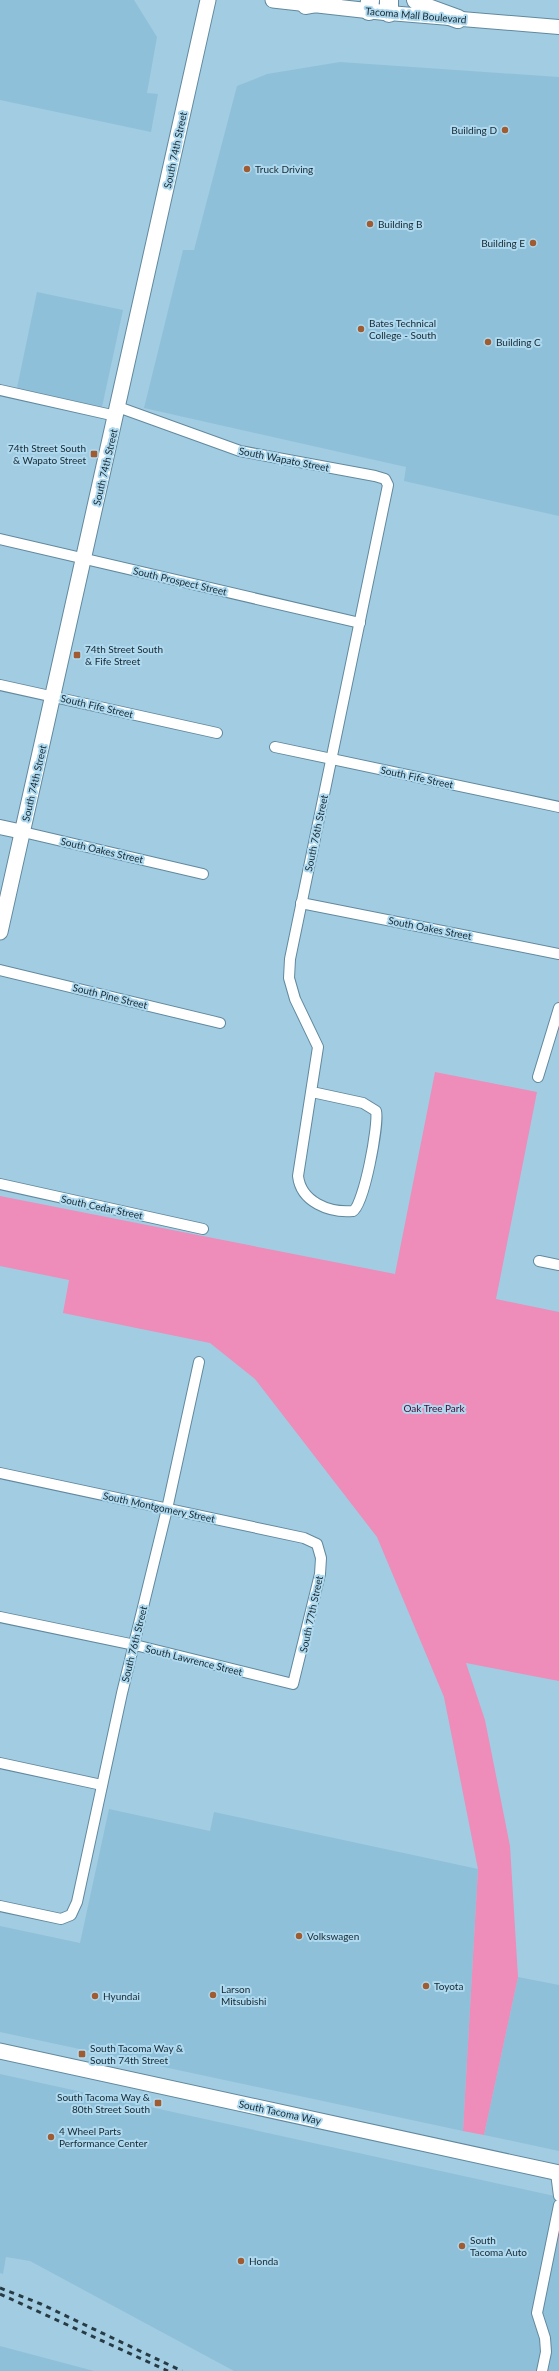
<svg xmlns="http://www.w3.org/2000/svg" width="559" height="2371" viewBox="0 0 559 2371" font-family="Lato,sans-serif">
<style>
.built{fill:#8fc0d9}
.green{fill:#ee8cba}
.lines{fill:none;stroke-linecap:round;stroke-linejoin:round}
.street-casing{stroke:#61899e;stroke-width:12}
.secondary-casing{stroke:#61899e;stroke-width:16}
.primary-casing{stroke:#61899e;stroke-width:17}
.highway-casing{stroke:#61899e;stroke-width:20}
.street{stroke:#fff;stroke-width:10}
.secondary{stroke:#fff;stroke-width:14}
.primary{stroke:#fff;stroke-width:15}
.highway{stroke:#fff;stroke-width:18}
.rail{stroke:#273b44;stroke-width:3;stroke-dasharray:5 5;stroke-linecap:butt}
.poi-dot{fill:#a15b30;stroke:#aed9ef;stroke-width:1.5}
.labels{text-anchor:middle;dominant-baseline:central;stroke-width:4;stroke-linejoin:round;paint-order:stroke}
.street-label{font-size:10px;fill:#172830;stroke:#aed9ef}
.poi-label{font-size:10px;fill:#172830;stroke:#aed9ef;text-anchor:start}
.park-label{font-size:10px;fill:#4f0731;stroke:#aed9ef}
</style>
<rect width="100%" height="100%" fill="#a2cce2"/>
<g class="built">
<polygon points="0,0 134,0 157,37 147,93 158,94 151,132 0,100"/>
<polygon points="340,62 559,77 559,516 404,481 406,467 144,408 183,250 194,250 237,86 267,74"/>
<polygon points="37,292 123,310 102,407 17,388"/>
<polygon points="109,1809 210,1831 214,1812 478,1869 463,2131 0,2032 0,1926 80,1943"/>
<polygon points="518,1977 559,1985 559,2151 484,2135"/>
<polygon points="0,2074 559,2197 559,2371 234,2371 30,2261 6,2257 3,2274 0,2273"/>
<polygon points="0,2346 94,2371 0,2371"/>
</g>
<polygon class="green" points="435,1072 537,1092 496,1299 559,1312 559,1681 466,1663 485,1720 510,1846 518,1977 484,2135 463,2131 478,1869 444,1697 377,1537 255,1379 210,1343 63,1313 69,1280 0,1266 0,1196 395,1274"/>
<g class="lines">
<g class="street-casing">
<g id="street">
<polyline points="0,390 116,416"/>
<path d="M118 407 240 451 375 476 385 479 388 485 290 959 289 978 295 999 318 1047 298 1176C301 1202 329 1213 353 1211 364 1205 379 1124 376 1111L363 1103 312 1092"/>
<polyline points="0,539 360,623"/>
<polyline points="0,685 217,733"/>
<polyline points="275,747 559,807"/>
<polyline points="23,832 203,874"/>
<polyline points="301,903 559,954"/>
<polyline points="0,970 220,1023"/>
<polyline points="538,1077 559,1008"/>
<polyline points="0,1184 203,1229"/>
<polyline points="539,1261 559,1265"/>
<polyline points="0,1473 304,1538 317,1544 321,1558 320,1574 293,1684 135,1645 0,1617"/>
<polyline points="0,1763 102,1785"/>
<polyline points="0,1906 61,1919 71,1915 77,1902 122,1693 167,1509 199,1362"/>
<polyline points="556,2173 559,2196"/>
<polyline points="542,2371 546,2352 545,2338 537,2313 559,2205"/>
</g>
</g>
<g class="secondary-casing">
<g id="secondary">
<polyline points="389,13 559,27"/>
<polyline points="0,827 23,832"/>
</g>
</g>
<g class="primary-casing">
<g id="primary">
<polyline points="273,0 389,13"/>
<polyline points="0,932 208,0"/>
<polyline points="0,2051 559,2173"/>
</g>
</g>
<g class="highway-casing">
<g id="highway">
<polyline points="389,0 389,13"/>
<polyline points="416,0 428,8 458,19"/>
<polyline points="306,5 333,0"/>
<polyline points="369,11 370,0"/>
</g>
</g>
<use href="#street" class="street"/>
<use href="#secondary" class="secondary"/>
<use href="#primary" class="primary"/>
<use href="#highway" class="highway"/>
<g class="rail">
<polyline points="0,2288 41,2304 182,2371"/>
<polyline points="0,2294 168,2371"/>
</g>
</g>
<g class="poi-dot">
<circle cx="505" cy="130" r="4"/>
<circle cx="247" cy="169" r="4"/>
<circle cx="370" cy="224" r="4"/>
<circle cx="533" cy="243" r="4"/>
<circle cx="361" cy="329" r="4"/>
<circle cx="488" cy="342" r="4"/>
<rect x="90" y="450" width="8" height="8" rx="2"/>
<rect x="73" y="651" width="8" height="8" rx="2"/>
<circle cx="299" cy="1936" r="4"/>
<circle cx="426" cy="1986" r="4"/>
<circle cx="213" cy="1995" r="4"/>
<circle cx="95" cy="1996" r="4"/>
<rect x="78" y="2050" width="8" height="8" rx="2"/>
<rect x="154" y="2099" width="8" height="8" rx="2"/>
<circle cx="51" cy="2137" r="4"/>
<circle cx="462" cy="2246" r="4"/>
<circle cx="241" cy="2261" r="4"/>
</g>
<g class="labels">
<g class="street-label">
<text transform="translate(416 15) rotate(5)">Tacoma Mall Boulevard</text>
<text transform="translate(175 150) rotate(-78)">South 74th Street</text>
<text transform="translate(284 459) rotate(11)">South Wapato Street</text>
<text transform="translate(105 467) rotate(-77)">South 74th Street</text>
<text transform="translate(180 581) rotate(13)">South Prospect Street</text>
<text transform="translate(97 706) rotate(13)">South Fife Street</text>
<text transform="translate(417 777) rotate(12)">South Fife Street</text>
<text transform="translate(34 783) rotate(-77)">South 74th Street</text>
<text transform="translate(316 833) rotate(-78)">South 76th Street</text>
<text transform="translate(102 850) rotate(13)">South Oakes Street</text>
<text transform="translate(430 928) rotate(11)">South Oakes Street</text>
<text transform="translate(110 996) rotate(14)">South Pine Street</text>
<text transform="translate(102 1207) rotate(12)">South Cedar Street</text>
<text transform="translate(159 1507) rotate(12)">South Montgomery Street</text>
<text transform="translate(311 1614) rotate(-78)">South 77th Street</text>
<text transform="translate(134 1644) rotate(-76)">South 76th Street</text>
<text transform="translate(194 1660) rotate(14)">South Lawrence Street</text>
<text transform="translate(280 2112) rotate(12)">South Tacoma Way</text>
</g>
<g class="poi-label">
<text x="497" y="130" text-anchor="end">Building D</text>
<text x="255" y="169">Truck Driving</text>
<text x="378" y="224">Building B</text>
<text x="525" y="243" text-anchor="end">Building E</text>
<text x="369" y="323">Bates Technical<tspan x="369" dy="12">College - South</tspan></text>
<text x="496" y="342">Building C</text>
<text x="86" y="448" text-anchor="end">74th Street South<tspan x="86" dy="12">&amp; Wapato Street</tspan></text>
<text x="85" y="649">74th Street South<tspan x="85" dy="12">&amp; Fife Street</tspan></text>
<text x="307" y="1936">Volkswagen</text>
<text x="434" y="1986">Toyota</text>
<text x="221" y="1989">Larson<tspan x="221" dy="12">Mitsubishi</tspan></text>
<text x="103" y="1996">Hyundai</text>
<text x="90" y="2048">South Tacoma Way &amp;<tspan x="90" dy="12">South 74th Street</tspan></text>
<text x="150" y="2097" text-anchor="end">South Tacoma Way &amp;<tspan x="150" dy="12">80th Street South</tspan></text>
<text x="59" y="2131">4 Wheel Parts<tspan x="59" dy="12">Performance Center</tspan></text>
<text x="470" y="2240">South<tspan x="470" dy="12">Tacoma Auto</tspan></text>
<text x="249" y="2261">Honda</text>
</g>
<g class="park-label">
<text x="434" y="1408">Oak Tree Park</text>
</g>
</g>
</svg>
